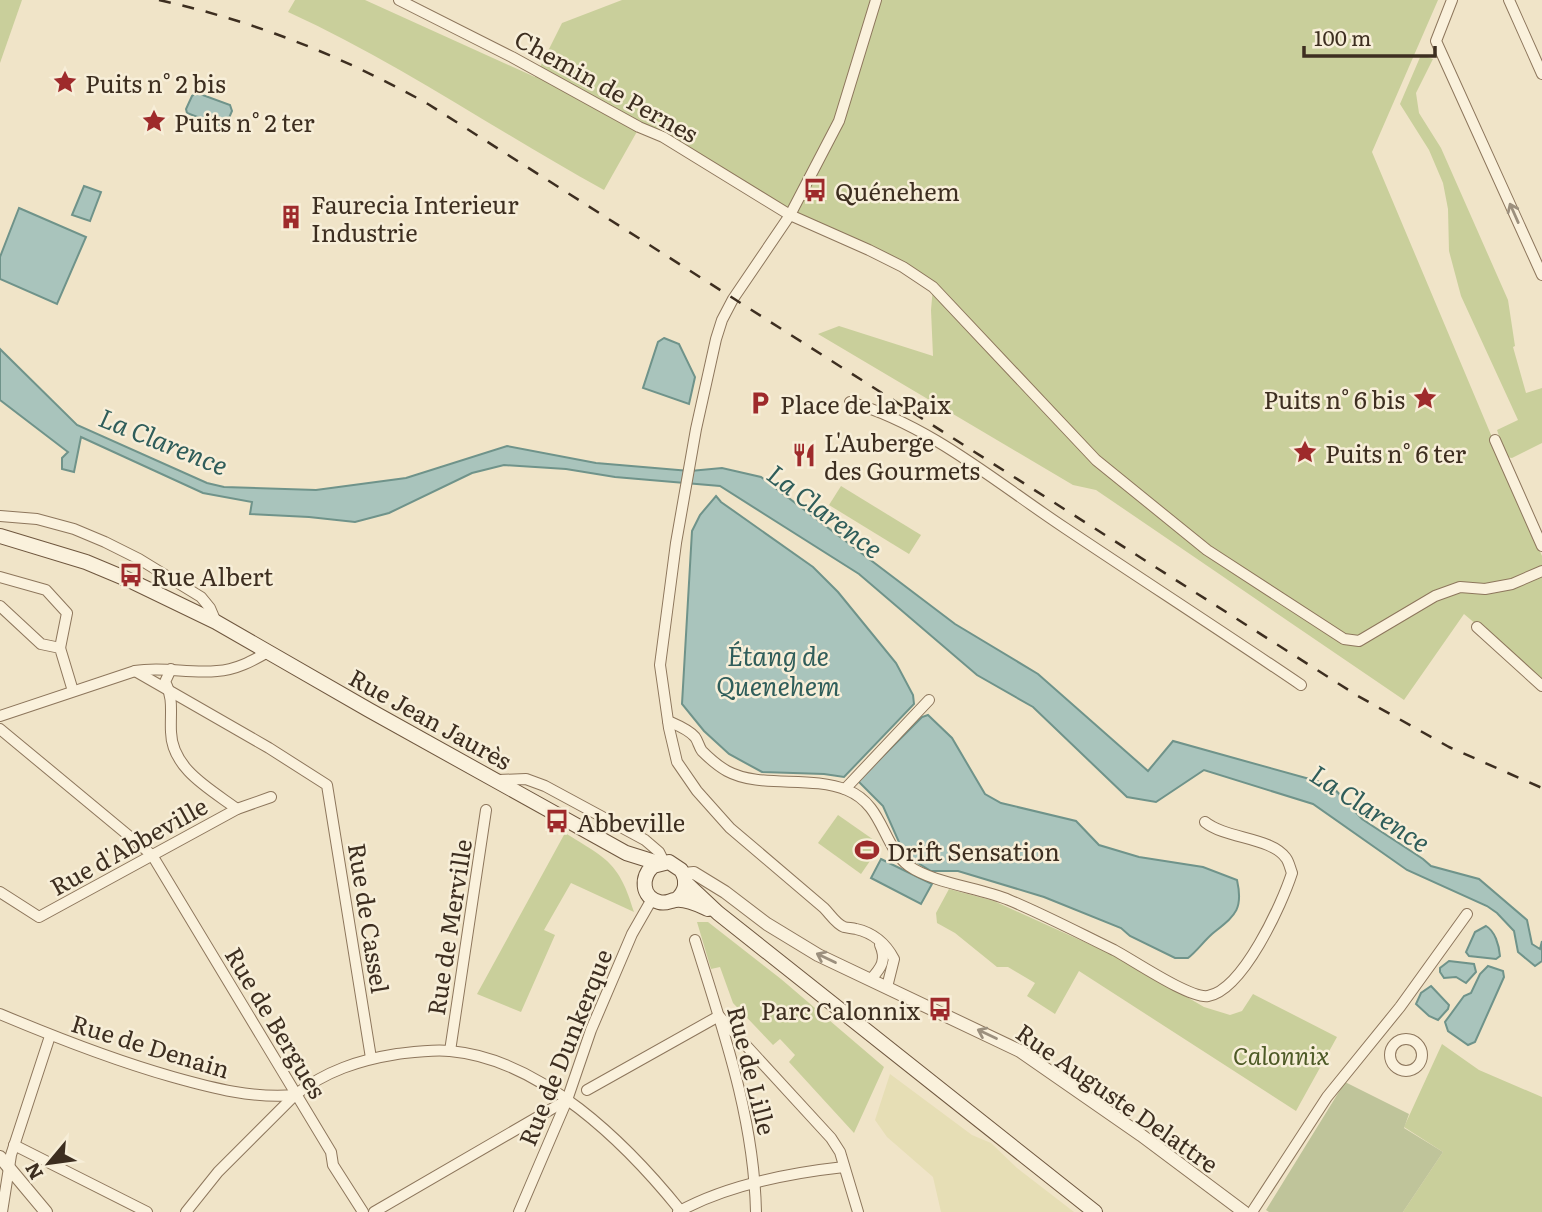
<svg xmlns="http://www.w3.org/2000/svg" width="1542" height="1212" viewBox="0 0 1542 1212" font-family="Literata,serif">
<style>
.farmland{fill:#e6deb5}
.green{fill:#c9cf9b}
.cemetery{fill:#bfc49a}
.water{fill:#a9c4bc;stroke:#6f938a;stroke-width:2}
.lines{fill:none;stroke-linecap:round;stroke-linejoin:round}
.minor-casing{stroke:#8d765c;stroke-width:12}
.tertiary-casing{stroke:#8d765c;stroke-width:14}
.secondary-casing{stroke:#6f573f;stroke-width:16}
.minor{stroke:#faf1dc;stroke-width:10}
.tertiary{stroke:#faf1dc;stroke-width:12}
.secondary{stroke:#faf1dc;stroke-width:14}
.rail{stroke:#3d2e20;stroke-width:2.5;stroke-dasharray:12 12;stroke-linecap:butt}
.oneway{stroke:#9c907e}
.labels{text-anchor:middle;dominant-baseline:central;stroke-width:5;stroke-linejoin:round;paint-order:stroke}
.poi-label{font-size:24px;fill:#3d2e20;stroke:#f7eed8;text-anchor:start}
.street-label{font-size:24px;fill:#3d2e20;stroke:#f7eed8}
.park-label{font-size:24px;font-style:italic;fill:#4d5a26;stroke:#f7eed8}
.water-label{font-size:26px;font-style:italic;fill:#2f5d5a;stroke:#f7eed8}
</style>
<rect width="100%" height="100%" fill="#f0e4c8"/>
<polygon class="farmland" points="890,1074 972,1135 991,1143 1017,1168 1074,1212 941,1212 933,1177 887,1137 875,1120"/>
<g class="green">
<polygon points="0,0 22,0 0,63"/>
<path d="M295 0H365L535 77 562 23 622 0H1438L1372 152 1542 556V690L1477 625 1464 614 1404 700 1096 490 1073 485 818 334 839 326 933 356 931 310 933 287 790 215 639 128 604 190C498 132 398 62 288 12Z"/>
<polygon points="1421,55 1433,59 1416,93 1419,113 1441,148 1508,300 1515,346 1513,347 1526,393 1542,388 1542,443 1512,458 1506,457 1497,430 1518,420 1461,296 1449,251 1448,209 1443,183 1429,150 1400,104"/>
<polygon points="841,486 921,535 909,554 829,505"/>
<polygon points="838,815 881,845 861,874 818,843"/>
<path d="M565 833C607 859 619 862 634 912L571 883 544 930 555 935 521 1012 477 994Z"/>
<polygon points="949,889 994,901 1122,959 1204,1007 1230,1015 1242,1011 1253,994 1337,1037 1296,1111 1079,971 1055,1014 1027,996 1035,983 1008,967 997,967 955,933 937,923 936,913"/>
<polygon points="697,922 708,922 781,979 884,1067 854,1133 789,1062 795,1055 780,1039 773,1045 733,1003 720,967 711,969"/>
<polygon points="1442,1044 1479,1070 1542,1097 1542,1212 1403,1212 1443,1152 1404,1127"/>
</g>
<polygon class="cemetery" points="1345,1082 1409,1114 1404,1128 1443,1152 1403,1212 1269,1212 1266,1210"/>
<g class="water">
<polygon points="195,94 200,94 230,105 232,111 226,125 218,125 187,113 186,109 192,96"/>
<polygon points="84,186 101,192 90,221 72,215"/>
<polygon points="19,208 86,237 57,304 0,279 0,257"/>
<polygon points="664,338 679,344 695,377 689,404 643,388 658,342"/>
<polygon points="0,349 77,425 207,483 224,487 316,490 406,478 507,446 596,463 690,471 722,468 761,477 955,624 1038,674 1148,771 1173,741 1331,785 1362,819 1423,859 1431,866 1479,879 1527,920 1532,944 1540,949 1542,941 1542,961 1535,966 1518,952 1514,931 1497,913 1487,906 1407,870 1313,804 1204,770 1156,802 1127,797 1033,707 977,675 859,574 720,486 615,477 566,469 504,465 472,473 389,513 355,522 309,517 250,514 252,502 203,493 81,437 74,472 62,469 62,458 68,452 0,400"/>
<polygon points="716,496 721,502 813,567 838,592 896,663 913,695 914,704 844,777 824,774 762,772 729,754 704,731 682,704 692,531 700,515"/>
<path d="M928 715 952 738 985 794 1001 803 1076 821 1099 845 1139 857 1203 867 1237 880C1244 911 1234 916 1212 934 1203 942 1197 951 1188 958H1175L1130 936 1121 928 1044 897 958 871H931L913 860 902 849 883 806 858 781 922 717Z"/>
<polygon points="881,859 932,884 921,904 871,878"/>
<path d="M1486 926C1495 931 1499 945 1500 956L1496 959 1469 956 1466 952 1475 932Z"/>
<polygon points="1449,961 1474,964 1476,972 1466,983 1456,977 1444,978 1440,972 1440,968"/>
<polygon points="1488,966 1503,971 1504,977 1475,1042 1468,1045 1448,1031 1445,1022 1464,996 1471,993 1480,974"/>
<polygon points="1431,986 1449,1005 1448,1009 1438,1020 1429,1016 1416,1004 1421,993"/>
</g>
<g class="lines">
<g class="minor-casing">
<g id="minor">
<polyline points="399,0 512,57 639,127 663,137 790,215 869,250 903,267 933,287 1096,460 1207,550 1344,639 1359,641 1435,596 1460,587 1485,589 1512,584 1542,571"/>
<path d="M876 0 839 121 790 215 733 299 722 320 716 339 696 429 676 543 660 665 669 728 677 762 697 791 730 828 824 908C830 914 836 924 844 927 848 928 852 928 856 929 874 933 886 944 894 959L887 987"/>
<polyline points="1452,0 1436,41 1542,275"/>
<polyline points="1509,0 1542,74"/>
<path d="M850 402C930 425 997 483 1065 528 1144 581 1223 632 1301 685"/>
<polyline points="1495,440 1542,546"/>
<polyline points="0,516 37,519 74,529 105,542 139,559 201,597 210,608 216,622"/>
<polyline points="0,577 46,590 67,613 60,648"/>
<polyline points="0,606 41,644 60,648 73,691"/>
<polyline points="1477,627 1542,686"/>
<path d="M171 669 165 682C174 698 170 714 171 732 172 769 210 789 237 809"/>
<polyline points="135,671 269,748 327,785 371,1058"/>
<path d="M0 716 135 671C163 666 189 674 217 671 236 670 252 661 268 652"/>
<path d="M668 721C677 725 688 729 695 737 698 741 699 747 702 751 708 757 720 767 727 771 760 789 810 775 847 790 884 805 882 846 909 866 933 883 980 888 1009 900 1045 915 1079 933 1114 950 1133 960 1190 999 1208 996 1243 990 1282 904 1292 873 1290 868 1289 862 1286 858 1271 837 1226 839 1205 822"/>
<polyline points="0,729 152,855 331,1152 333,1165 363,1212"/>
<polyline points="498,780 526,779 545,786 645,840 659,852 664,862"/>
<polyline points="845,789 929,700"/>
<polyline points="0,892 39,917 237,809 271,797"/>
<path d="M695 940C723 1030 754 1117 756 1212"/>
<path d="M871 979C881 968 887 960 880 945"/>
<path d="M0 1014C57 1038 113 1060 173 1077 212 1088 254 1099 295 1095"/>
<circle cx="1406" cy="1055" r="16"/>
<polyline points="450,1051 486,810"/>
<polyline points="587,1090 719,1016 831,1138 840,1152 858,1212"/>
<polyline points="14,1145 147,1212"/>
<polyline points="2,1212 11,1155 50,1036"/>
<path d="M186 1212 218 1172 295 1095C326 1071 359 1060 397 1054 414 1052 433 1049 450 1051 541 1059 626 1143 680 1210"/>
<polyline points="374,1212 567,1100"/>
<polyline points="519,1212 567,1100 591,1030 632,934 652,899"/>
<path d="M678 1212C727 1185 789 1173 844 1167"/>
<polyline points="1252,1212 1327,1097 1400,1007 1467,914"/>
</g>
</g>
<g class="tertiary-casing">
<g id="tertiary">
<polyline points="684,874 694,873 725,892 767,924 818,955 1020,1051 1141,1135 1244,1212"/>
<polyline points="0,1157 46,1212"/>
</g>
</g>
<g class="secondary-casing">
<g id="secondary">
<polyline points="0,536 86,562 129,580 216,622 369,710 626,853 658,863"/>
<polyline points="685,882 718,913 1095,1212"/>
<path d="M676 900C686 892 688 881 681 870L669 862 653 866C641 877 641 897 659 902 666 904 669 901 675 900 686 898 699 905 708 909"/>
</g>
</g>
<use href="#minor" class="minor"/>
<use href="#tertiary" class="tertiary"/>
<use href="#secondary" class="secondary"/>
<path class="rail" d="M159 0C254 21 342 56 428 104L1358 696 1449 747 1542 788"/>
</g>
<defs><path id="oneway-shaft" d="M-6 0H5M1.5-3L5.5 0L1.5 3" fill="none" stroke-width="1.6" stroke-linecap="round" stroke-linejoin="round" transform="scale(1.75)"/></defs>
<g class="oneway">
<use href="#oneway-shaft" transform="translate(1514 213) rotate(-114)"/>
<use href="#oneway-shaft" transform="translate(826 958) rotate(-154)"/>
<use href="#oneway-shaft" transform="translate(987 1034) rotate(-155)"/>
</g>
<defs>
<g id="sight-bare" transform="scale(1.89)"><path d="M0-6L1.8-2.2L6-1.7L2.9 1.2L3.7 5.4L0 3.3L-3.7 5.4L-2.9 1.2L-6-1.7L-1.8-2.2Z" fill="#9e2a2b" stroke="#f7eed8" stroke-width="2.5" paint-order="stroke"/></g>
<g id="bus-bare" transform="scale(1.89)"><path d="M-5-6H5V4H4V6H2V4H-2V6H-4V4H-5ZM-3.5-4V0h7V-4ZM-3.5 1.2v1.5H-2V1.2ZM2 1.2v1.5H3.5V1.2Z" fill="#9e2a2b" stroke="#f7eed8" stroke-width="2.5" paint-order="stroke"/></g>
<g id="building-bare" transform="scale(1.89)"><path d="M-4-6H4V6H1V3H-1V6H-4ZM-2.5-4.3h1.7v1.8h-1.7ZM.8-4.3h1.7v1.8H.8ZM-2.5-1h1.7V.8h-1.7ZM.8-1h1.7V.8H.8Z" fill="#9e2a2b" stroke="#f7eed8" stroke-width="2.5" paint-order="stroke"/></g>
<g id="parking-bare" transform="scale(1.89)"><path d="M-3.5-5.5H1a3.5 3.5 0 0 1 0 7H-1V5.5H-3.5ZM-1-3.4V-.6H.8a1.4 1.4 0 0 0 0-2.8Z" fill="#9e2a2b" stroke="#f7eed8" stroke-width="2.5" paint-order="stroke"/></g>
<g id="restaurant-bare" transform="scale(1.89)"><path d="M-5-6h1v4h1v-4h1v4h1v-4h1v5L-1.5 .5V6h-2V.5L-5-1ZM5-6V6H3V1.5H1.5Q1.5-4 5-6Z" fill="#9e2a2b" stroke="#f7eed8" stroke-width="2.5" paint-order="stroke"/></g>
<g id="stadium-bare" transform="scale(1.89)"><path d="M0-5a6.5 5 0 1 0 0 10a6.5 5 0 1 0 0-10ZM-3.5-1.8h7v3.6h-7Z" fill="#9e2a2b" stroke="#f7eed8" stroke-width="2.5" paint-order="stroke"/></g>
</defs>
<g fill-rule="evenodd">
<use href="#sight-bare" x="65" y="82"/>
<use href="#sight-bare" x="154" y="121"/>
<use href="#bus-bare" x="815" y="190"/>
<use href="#building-bare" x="291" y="217"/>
<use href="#sight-bare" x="1425" y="398"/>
<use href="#parking-bare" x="760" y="403"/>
<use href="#sight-bare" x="1305" y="452"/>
<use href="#restaurant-bare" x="804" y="455"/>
<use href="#bus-bare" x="131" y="575"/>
<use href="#bus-bare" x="557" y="821"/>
<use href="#stadium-bare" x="867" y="850"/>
<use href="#bus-bare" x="940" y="1009"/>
</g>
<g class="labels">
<g class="poi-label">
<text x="85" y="82">Puits n° 2 bis</text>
<text x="174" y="121">Puits n° 2 ter</text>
<text x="835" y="190">Quénehem</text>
<text x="311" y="203">Faurecia Interieur<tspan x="311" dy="28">Industrie</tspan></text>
<text x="1405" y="398" text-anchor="end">Puits n° 6 bis</text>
<text x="780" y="403">Place de la Paix</text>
<text x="824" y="441">L'Auberge<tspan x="824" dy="28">des Gourmets</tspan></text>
<text x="1325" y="452">Puits n° 6 ter</text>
<text x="151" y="575">Rue Albert</text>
<text x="577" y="821">Abbeville</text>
<text x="887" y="850">Drift Sensation</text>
<text x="920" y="1009" text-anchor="end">Parc Calonnix</text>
</g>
<g class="street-label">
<text transform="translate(607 85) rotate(29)">Chemin de Pernes</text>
<text transform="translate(431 718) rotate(29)">Rue Jean Jaurès</text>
<text transform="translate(128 845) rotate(-29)">Rue d'Abbeville</text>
<text transform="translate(370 918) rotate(81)">Rue de Cassel</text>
<text transform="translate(448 927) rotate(-81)">Rue de Merville</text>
<text transform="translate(277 1022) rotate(59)">Rue de Bergues</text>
<text transform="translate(151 1045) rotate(17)">Rue de Denain</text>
<text transform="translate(564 1047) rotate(-68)">Rue de Dunkerque</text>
<text transform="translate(753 1070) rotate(76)">Rue de Lille</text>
<text transform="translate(1118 1097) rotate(35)">Rue Auguste Delattre</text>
</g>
<g class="park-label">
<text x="1281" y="1054">Calonnix</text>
</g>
<g class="water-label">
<text transform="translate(164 440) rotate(22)">La Clarence</text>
<text transform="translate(826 510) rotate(37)">La Clarence</text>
<text x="778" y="654">Étang de<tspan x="778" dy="30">Quenehem</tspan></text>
<text transform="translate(1371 807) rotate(33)">La Clarence</text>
</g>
</g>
<g transform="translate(49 1163) rotate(241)" stroke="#f7eed8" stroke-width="5" paint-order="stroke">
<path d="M0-5L12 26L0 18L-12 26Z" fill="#3d2e20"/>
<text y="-10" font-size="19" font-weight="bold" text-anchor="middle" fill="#3d2e20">N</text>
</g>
<path d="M1304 46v10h131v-10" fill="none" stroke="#3d2e20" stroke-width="3.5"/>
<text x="1314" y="46" font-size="21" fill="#3d2e20" stroke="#f7eed8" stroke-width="5" paint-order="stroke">100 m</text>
</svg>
